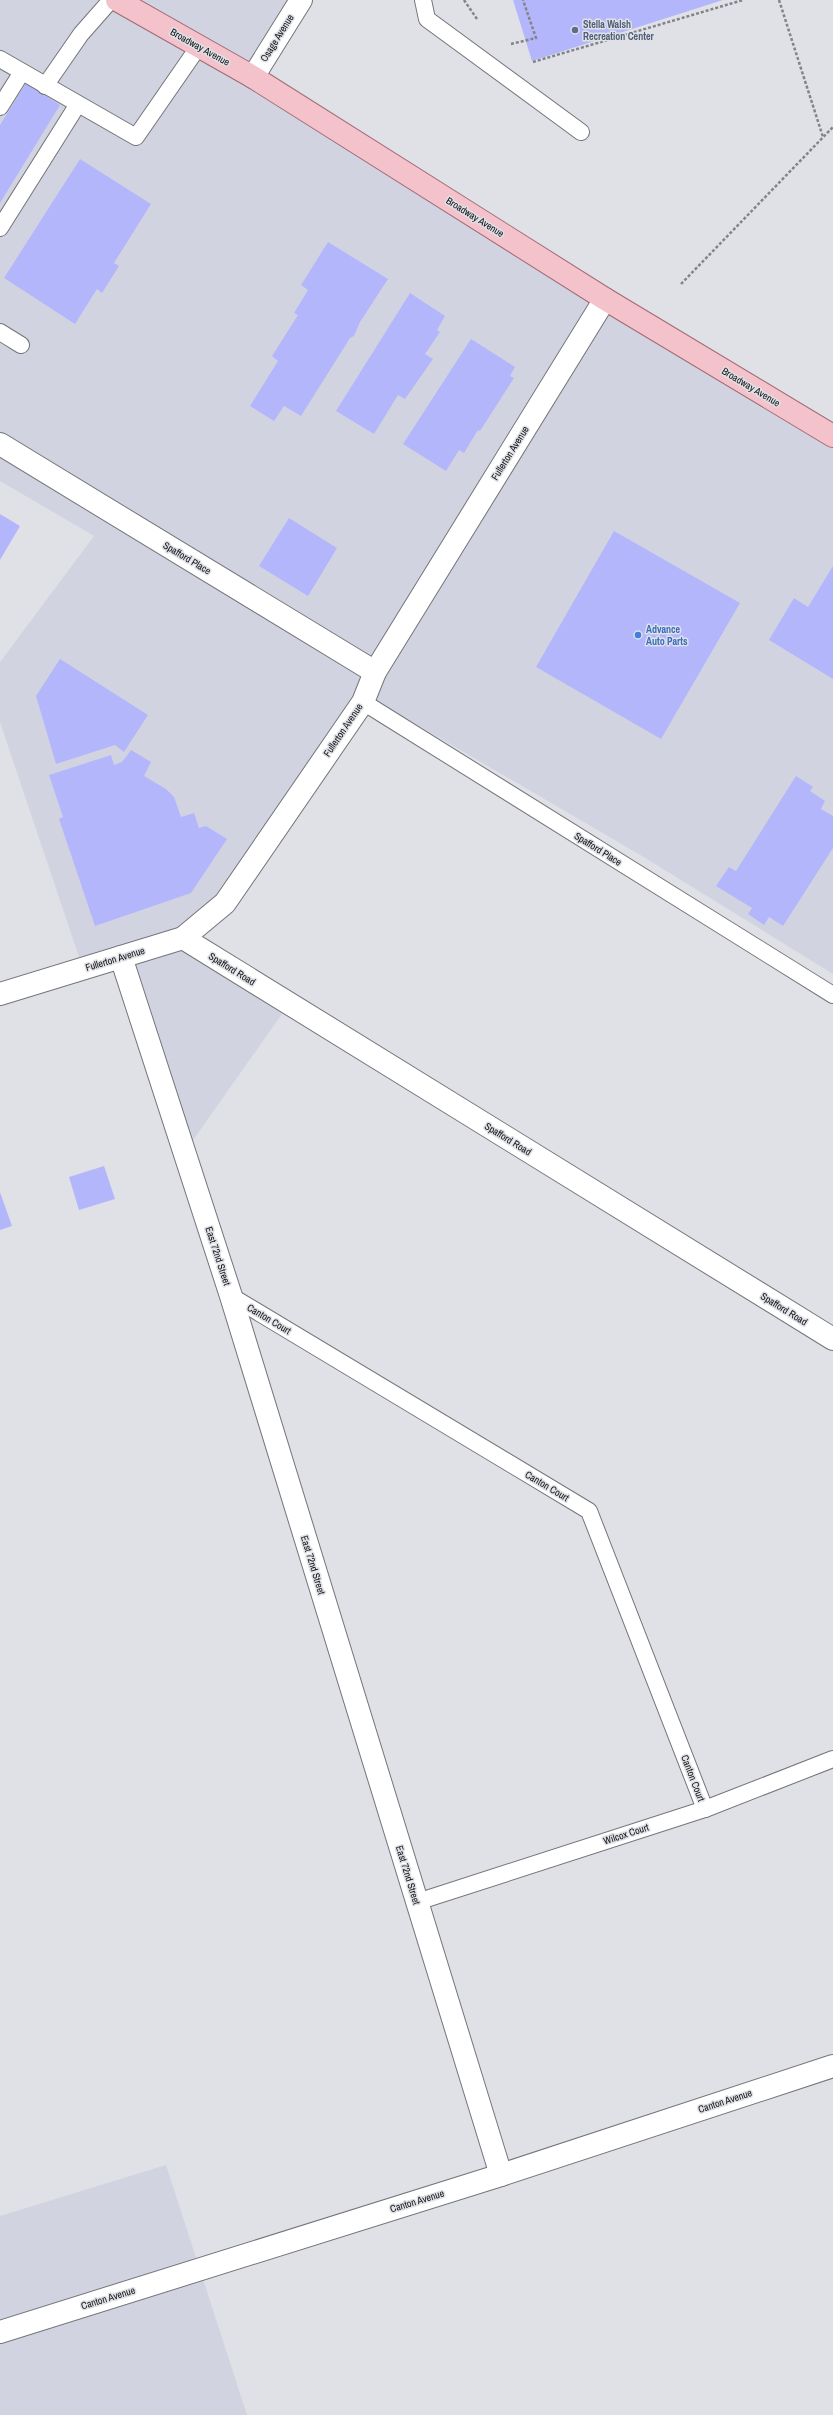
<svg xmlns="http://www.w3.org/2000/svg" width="833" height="2415" viewBox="0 0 833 2415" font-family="'Archivo Narrow',sans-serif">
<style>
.built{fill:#d1d4e0}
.building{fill:#b4b6fc}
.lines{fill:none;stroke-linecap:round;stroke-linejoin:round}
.lane-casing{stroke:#74757a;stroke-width:18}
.street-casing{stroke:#74757a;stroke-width:24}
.primary-casing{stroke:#a16a75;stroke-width:24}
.path{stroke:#838488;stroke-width:2.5;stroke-dasharray:3 2;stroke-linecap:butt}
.lane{stroke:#fff;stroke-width:16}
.street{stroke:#fff;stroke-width:22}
.primary{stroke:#f4c2cb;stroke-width:22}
.service-dot{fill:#5c6f8a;stroke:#dfe1e6;stroke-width:1.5}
.shop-dot{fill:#3f7fe0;stroke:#dfe1e6;stroke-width:1.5}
.labels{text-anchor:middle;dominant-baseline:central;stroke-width:3;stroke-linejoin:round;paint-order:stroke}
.service-label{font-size:10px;font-weight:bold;fill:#4e5e75;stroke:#dfe1e6;text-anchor:start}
.street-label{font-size:10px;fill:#131315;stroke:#dfe1e6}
.shop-label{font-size:10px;font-weight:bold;fill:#366cbe;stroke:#dfe1e6;text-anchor:start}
</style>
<rect width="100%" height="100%" fill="#dfe1e6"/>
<g class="built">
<polygon points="0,0 301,0 253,76 833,436 833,974 642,856 366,695 225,903 183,938 289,1004 184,1153 121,957 83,969 0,722 0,662 94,536 0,481"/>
<polygon points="166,2165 247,2415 0,2415 0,2216"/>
</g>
<g class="building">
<polygon points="513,0 723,0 532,61"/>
<polygon points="26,83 60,105 0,203 0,125"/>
<polygon points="80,159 151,204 114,263 119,266 102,293 97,289 75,324 4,278"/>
<polygon points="328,242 388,279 360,322 354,336 350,338 301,416 284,406 274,421 250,406 278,361 272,356 298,315 294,313 308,290 301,285"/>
<polygon points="410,293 445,316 437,330 440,332 425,354 433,359 405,399 398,395 374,434 336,411"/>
<polygon points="471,339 515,367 510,376 514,378 480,431 478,430 464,453 459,450 446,471 403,444"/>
<polygon points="0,514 20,526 0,560"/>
<polygon points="289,518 337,548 308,596 259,566"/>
<polygon points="614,531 740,603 661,739 536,667"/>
<polygon points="833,566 833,679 769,640 794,598 808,607"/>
<polygon points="60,659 148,715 124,752 115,745 56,764 36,696"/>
<polygon points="131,750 151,762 144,776 166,789 174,797 181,817 194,813 199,828 206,826 227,839 191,893 95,926 59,819 63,817 49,775 111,755 114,765 122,762"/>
<polygon points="796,776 813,787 810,791 825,801 821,809 833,816 833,848 783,926 769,917 764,925 748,914 752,908 716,886 729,867 736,871"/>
<polygon points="104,1166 115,1199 79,1210 69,1177"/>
<polygon points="0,1192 12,1226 0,1230"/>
</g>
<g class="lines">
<g class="lane-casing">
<g id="lane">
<polyline points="423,0 427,19 581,132"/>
<polyline points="0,59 136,137 199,46"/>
<polyline points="45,86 81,34 111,0"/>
<polyline points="0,107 22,72"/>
<polyline points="0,228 78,104"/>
<polyline points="0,332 21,345"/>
<polyline points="363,702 833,995"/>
<polyline points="231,1296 589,1511 705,1809"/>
<polyline points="417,1902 705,1809 833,1759"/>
</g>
</g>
<g class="street-casing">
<g id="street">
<polyline points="253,77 301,0"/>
<polyline points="0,444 375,672"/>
<polyline points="183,938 833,1339"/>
<polyline points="121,957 231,1296 501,2175"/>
<polyline points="0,994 183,938 225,903 363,702 375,672 605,299"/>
<polyline points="0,2332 501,2175 833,2066"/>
</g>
</g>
<g class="primary-casing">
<polyline id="primary" points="117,0 253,77 605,299 833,436"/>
</g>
<g class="path">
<polyline points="464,0 477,19"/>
<polyline points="779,0 823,137"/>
<polyline points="511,44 536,38 523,0"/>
<polyline points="533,62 743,0"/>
<polyline points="681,284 833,127"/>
</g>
<use href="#lane" class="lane"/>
<use href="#street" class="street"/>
<use href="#primary" class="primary"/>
</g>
<circle class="service-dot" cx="575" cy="30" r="4"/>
<circle class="shop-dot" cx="638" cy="635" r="4"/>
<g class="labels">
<g class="service-label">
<text x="583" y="24">Stella Walsh<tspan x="583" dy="12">Recreation Center</tspan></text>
</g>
<g class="street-label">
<text transform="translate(277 38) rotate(-58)">Osage Avenue</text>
<text transform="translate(200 47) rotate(29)">Broadway Avenue</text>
<text transform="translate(475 217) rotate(32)">Broadway Avenue</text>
<text transform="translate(751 387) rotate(31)">Broadway Avenue</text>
<text transform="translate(510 453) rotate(-58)">Fullerton Avenue</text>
<text transform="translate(187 558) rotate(31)">Spafford Place</text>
<text transform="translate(343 730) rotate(-56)">Fullerton Avenue</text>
<text transform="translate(598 849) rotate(32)">Spafford Place</text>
<text transform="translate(115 959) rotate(-17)">Fullerton Avenue</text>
<text transform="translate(232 969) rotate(32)">Spafford Road</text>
<text transform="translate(508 1139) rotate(32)">Spafford Road</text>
<text transform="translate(218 1256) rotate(72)">East 72nd Street</text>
<text transform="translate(784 1309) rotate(32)">Spafford Road</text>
<text transform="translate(269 1319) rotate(31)">Canton Court</text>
<text transform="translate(547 1486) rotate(31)">Canton Court</text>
<text transform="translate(313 1565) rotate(73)">East 72nd Street</text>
<text transform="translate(693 1778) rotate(69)">Canton Court</text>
<text transform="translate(626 1834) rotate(-18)">Wilcox Court</text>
<text transform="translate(408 1875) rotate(73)">East 72nd Street</text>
<text transform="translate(725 2101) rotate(-18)">Canton Avenue</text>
<text transform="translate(417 2201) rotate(-17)">Canton Avenue</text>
<text transform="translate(108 2298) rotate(-17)">Canton Avenue</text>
</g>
<g class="shop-label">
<text x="646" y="629">Advance<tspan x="646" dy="12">Auto Parts</tspan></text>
</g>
</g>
</svg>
